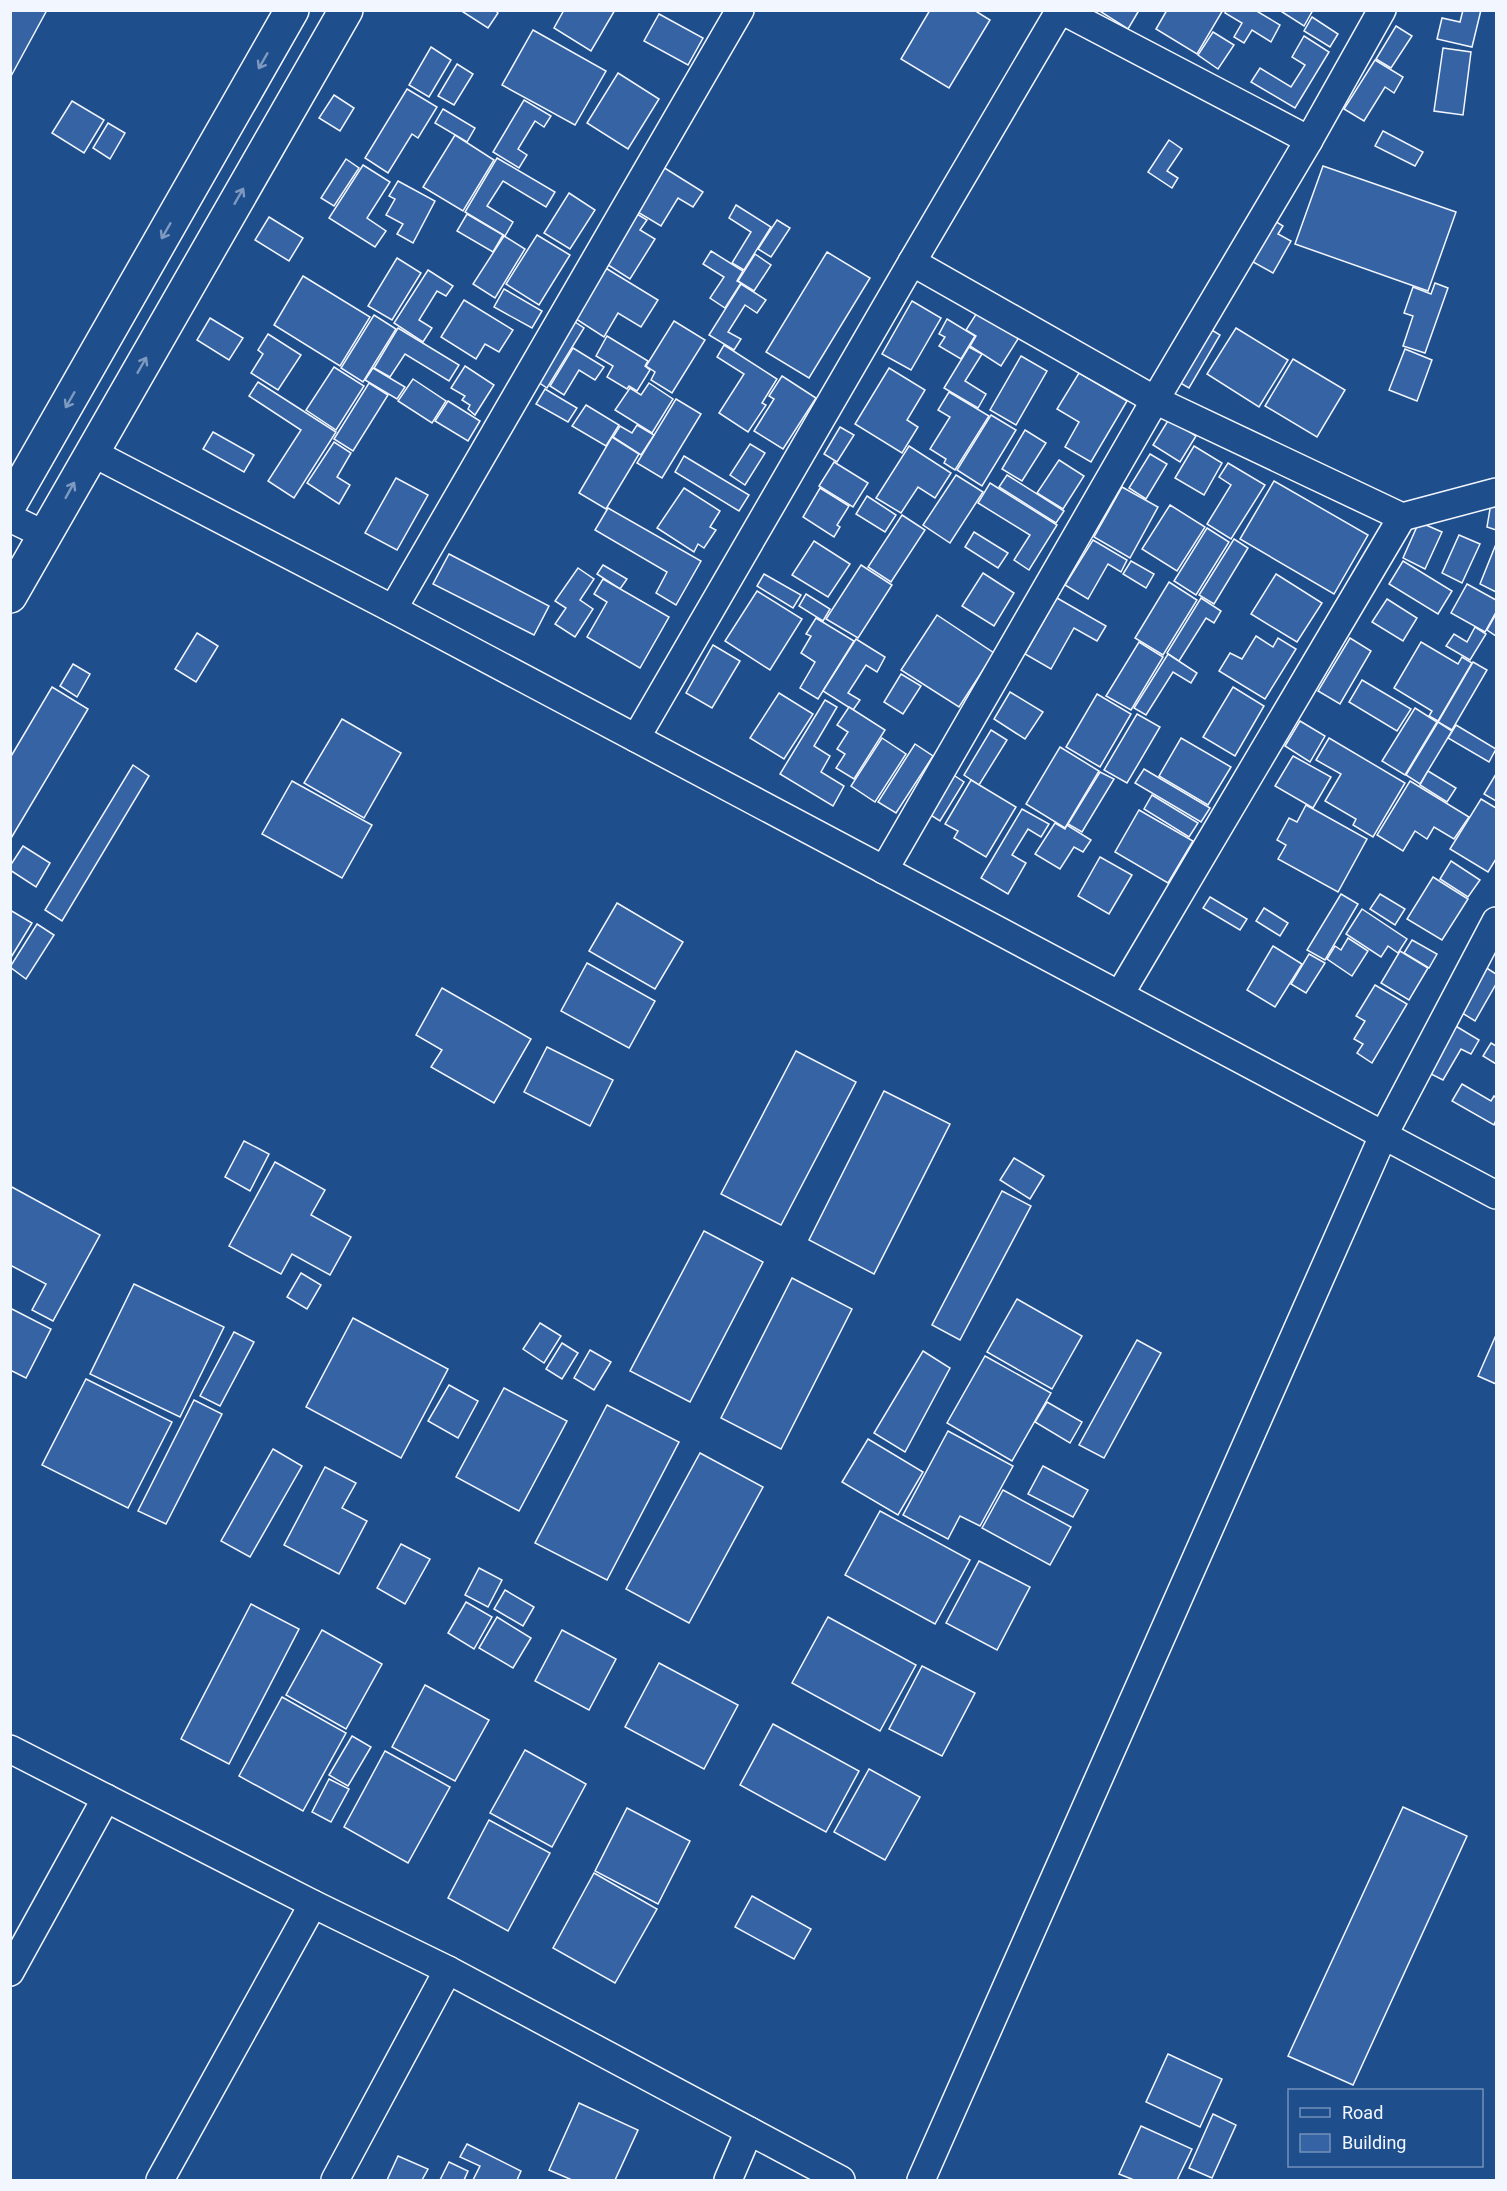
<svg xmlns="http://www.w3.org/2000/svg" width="1507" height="2191" viewBox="0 0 1507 2191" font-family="Roboto,sans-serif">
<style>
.building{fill:#3563a3;stroke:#f2f6ff;stroke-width:1.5}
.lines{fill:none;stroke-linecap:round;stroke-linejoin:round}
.street-casing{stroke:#f2f6ff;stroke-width:30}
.secondary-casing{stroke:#f2f6ff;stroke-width:36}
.street{stroke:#1f4e8c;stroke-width:27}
.secondary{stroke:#1f4e8c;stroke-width:33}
.oneway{stroke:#7e9ac0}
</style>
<rect width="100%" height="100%" fill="#1f4e8c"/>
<g class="building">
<polygon points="10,10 47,10 10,78"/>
<polygon points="460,10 495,10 498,13 488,28"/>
<polygon points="564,10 615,10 591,51 554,28"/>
<polygon points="930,10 974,10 990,20 949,88 901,59"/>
<polygon points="1098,10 1136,10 1138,12 1128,29"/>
<polygon points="1167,10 1223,10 1197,54 1156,29"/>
<polygon points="1226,10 1255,10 1280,25 1271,42 1252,30 1244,43 1234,37 1242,23 1225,13"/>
<polygon points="1279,10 1313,10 1304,26"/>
<polygon points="1463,10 1481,10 1472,47 1437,39 1442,18 1460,22"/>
<polygon points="659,14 703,38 688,65 644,41"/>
<polygon points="1312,17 1338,34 1330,47 1304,31"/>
<polygon points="1396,26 1412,36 1391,68 1376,59"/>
<polygon points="533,30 606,71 575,125 502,85"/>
<polygon points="1213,32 1234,45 1218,69 1198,55"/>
<polygon points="1304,36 1329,52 1295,108 1251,82 1260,68 1291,87 1305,65 1292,57"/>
<polygon points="431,47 451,60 429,97 409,85"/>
<polygon points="1443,48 1471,52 1463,115 1434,111"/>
<polygon points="1375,60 1403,77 1394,93 1385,87 1364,121 1344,109"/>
<polygon points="457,64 473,74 454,105 438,96"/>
<polygon points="618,73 659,99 628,149 587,123"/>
<polygon points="407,89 437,107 418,138 412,134 388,173 365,158"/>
<polygon points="334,95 354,108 340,131 319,118"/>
<polygon points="524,100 551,116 544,127 535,121 518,149 527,155 519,168 493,152"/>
<polygon points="72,101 104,120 84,153 52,133"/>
<polygon points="443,109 475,128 467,142 435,123"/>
<polygon points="108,123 125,133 110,159 93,148"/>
<polygon points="1383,131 1423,152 1415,166 1375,146"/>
<polygon points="455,135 494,160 463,211 423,187"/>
<polygon points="1169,140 1182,149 1167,171 1178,178 1172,188 1148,172"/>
<polygon points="497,158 555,192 546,207 503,181 487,206 513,222 505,236 465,212"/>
<polygon points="346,159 359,168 334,206 321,198"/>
<polygon points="363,165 390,182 367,218 386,231 375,247 329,218"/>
<polygon points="1323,166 1456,212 1428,291 1295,244"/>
<polygon points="663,167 703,192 693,207 678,198 661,226 636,211"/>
<polygon points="398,181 435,201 413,243 397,234 403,224 386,215 395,199 389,196"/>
<polygon points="569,193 595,210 570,249 544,233"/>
<polygon points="736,205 771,227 744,270 732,263 751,232 729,218"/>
<polygon points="467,214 503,235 493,252 457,231"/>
<polygon points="637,214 647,220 640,230 655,239 630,279 605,263"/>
<polygon points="1267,216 1283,226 1278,234 1291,241 1273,273 1244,257"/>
<polygon points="269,217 303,238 289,261 255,240"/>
<polygon points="777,220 790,228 771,257 758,249"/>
<polygon points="537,235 570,255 539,305 506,284"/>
<polygon points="504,236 525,249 495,298 473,284"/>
<polygon points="711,251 743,271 737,281 741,283 725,308 710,298 724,277 703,264"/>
<polygon points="827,252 870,278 809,378 766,352"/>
<polygon points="755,254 771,265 754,291 738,281"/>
<polygon points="397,258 421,273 392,320 368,306"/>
<polygon points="604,267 658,300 641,327 618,313 604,337 573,317"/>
<polygon points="428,270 453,286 446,296 437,291 419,320 432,328 423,342 394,323"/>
<polygon points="303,276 370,317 340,366 274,325"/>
<polygon points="1435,283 1448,288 1425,353 1403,346 1413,316 1404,313 1413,287 1431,294"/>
<polygon points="741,284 766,300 757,313 745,305 728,332 741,339 734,350 709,335"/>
<polygon points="504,289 542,311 532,328 494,307"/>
<polygon points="464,300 513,330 499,352 485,344 476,359 441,337"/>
<polygon points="912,301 941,318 911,370 882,354"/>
<polygon points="980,308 1021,334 1001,366 970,346 976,336 966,330"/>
<polygon points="374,315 396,329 363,382 341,368"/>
<polygon points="210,318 243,338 229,360 197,340"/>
<polygon points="947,319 975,336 961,359 939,346 945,337 939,334"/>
<polygon points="572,320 584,328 547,388 535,380"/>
<polygon points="674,321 705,340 672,393 651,380 655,372 646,366"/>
<polygon points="1202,324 1220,335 1189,388 1170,377"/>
<polygon points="398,328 459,365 449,381 405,354 390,377 374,368"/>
<polygon points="1236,328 1288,360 1259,407 1207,374"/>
<polygon points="268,334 301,355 278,390 251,373 263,354 258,350"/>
<polygon points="607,336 648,361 645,366 650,370 637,391 629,386 627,389 607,377 613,366 596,356"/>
<polygon points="724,345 777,379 762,403 766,405 748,432 719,413 744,374 717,357"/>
<polygon points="969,347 982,354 965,381 986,394 978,408 944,388"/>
<polygon points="573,348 604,367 595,380 579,370 564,395 550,386"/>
<polygon points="1405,349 1432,360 1417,401 1389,390"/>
<polygon points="1021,356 1047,371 1016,425 990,410"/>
<polygon points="1293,359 1345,390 1317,437 1265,406"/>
<polygon points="465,366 494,385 475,415 468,409 470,405 462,400 465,396 451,388"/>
<polygon points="334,367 364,386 336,430 306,410"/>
<polygon points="373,368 405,387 397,399 365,380"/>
<polygon points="889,368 925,390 907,420 918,427 902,453 855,424"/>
<polygon points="1079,373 1127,401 1091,462 1065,447 1079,422 1057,409"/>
<polygon points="782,376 816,398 783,449 754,431 774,399 769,396"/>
<polygon points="413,379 446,401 432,423 398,401"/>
<polygon points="258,382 336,432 294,498 268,481 301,430 249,396"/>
<polygon points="369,383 388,395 353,451 334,439"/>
<polygon points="649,383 673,399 652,433 615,410 630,388 641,395"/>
<polygon points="545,389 577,408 568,422 536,404"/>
<polygon points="949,392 989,416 955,470 944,463 946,459 930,449 950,417 938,410"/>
<polygon points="676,399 701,414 662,478 637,463"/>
<polygon points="448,401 480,421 468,441 435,421"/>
<polygon points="586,405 619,425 606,446 572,426"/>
<polygon points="991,415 1016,430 982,486 957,470"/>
<polygon points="1169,419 1196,436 1180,462 1153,445"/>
<polygon points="637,425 654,435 641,455 613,437 620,426 632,433"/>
<polygon points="840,427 854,435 837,462 824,454"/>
<polygon points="1025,430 1046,443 1022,481 1002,469"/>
<polygon points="213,432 254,455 244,472 203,449"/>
<polygon points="612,437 639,454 606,509 579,493"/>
<polygon points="334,442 351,453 337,477 350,485 339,504 307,483"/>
<polygon points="750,444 765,453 745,485 730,475"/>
<polygon points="909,446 951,473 935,498 918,487 901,513 876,498"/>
<polygon points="1194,446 1222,463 1204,495 1175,478"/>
<polygon points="1150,454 1167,464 1146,499 1129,488"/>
<polygon points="684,456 749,495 739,511 675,472"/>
<polygon points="1059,460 1084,476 1063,509 1037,493"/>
<polygon points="834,462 868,483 853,507 819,486"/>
<polygon points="1228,463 1265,485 1231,539 1207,524 1231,485 1219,477"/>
<polygon points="956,475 983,492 950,543 923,525"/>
<polygon points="1007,475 1064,511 1056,523 999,487"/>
<polygon points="396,478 428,495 397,550 365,533"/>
<polygon points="1274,481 1368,535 1334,594 1240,539"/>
<polygon points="990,483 1057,525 1029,570 1014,560 1030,535 978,503"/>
<polygon points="1122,487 1158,507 1130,558 1094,537"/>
<polygon points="684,488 720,511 710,527 716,530 704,548 698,544 694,552 657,528"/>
<polygon points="820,488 849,506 837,525 840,527 834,537 803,517"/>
<polygon points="867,496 896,515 885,532 856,514"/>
<polygon points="1491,503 1496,504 1496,530 1487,527"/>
<polygon points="1170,505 1205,527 1177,571 1142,549"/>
<polygon points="608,508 701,561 676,605 656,593 667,572 595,530"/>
<polygon points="902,515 925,530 891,582 868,567"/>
<polygon points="1419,522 1442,532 1425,569 1403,558"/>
<polygon points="1207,528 1229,542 1196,595 1174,581"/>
<polygon points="974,532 1008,553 998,568 965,547"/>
<polygon points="1459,535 1480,544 1462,583 1442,573"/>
<polygon points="1234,539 1248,548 1214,604 1199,595"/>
<polygon points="1093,540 1127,560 1121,572 1108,564 1088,599 1065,585"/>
<polygon points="814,541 850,564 828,597 792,575"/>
<polygon points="1496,544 1496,592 1480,584"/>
<polygon points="449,554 549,606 534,635 433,584"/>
<polygon points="1131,561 1154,574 1146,588 1123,574"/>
<polygon points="1403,561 1452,591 1438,614 1389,584"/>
<polygon points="603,565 627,579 620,589 597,574"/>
<polygon points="861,565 892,585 858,638 826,619"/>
<polygon points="578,568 594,579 580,600 593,609 575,637 555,624 566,608 555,601"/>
<polygon points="983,573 1014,593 994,626 962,606"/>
<polygon points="764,574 801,595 793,608 757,586"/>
<polygon points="1276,574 1322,603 1297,642 1251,614"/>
<polygon points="603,579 669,617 640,668 587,637 607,602 594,594"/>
<polygon points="1169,582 1197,600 1163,655 1135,638"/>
<polygon points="1467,584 1496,600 1496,612 1485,632 1451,613"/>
<polygon points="757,591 802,619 770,670 725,641"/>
<polygon points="806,594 830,609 823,621 799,606"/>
<polygon points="1057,598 1106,626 1097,641 1074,628 1051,669 1025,654"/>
<polygon points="1201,598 1221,611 1214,623 1206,618 1179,661 1167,653"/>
<polygon points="1387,599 1417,618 1403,641 1372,622"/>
<polygon points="1496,614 1496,636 1487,630"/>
<polygon points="937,615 994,653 959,707 901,670"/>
<polygon points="816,618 854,641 818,699 800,688 815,662 801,653 811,636 806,634"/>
<polygon points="1475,627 1486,634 1470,660 1446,646 1454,634 1467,642"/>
<polygon points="197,633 218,646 196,682 175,669"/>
<polygon points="1256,636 1273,647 1278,638 1296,649 1265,699 1219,671 1230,653 1242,659"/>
<polygon points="1350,638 1371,651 1340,704 1318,691"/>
<polygon points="856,639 885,657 877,672 866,665 848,693 860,700 853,710 823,691"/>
<polygon points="1139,642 1163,657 1131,710 1106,696"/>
<polygon points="1421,642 1458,664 1462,657 1472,663 1438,721 1429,716 1432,711 1394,688"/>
<polygon points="713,645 740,661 712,708 686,693"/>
<polygon points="1168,654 1197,673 1191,683 1173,672 1146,715 1134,708"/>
<polygon points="1473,662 1487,670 1452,730 1438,722"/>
<polygon points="73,664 90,674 77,697 60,686"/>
<polygon points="901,674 921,686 903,714 884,702"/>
<polygon points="1362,680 1411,709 1397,731 1349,702"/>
<polygon points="52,687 88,709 10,840 10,758"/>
<polygon points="1233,687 1264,706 1235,756 1203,737"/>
<polygon points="1010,692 1043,712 1025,739 994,719"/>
<polygon points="779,693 813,714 784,759 750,738"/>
<polygon points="1097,694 1131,714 1100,767 1066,747"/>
<polygon points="825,700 837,707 814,746 830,756 821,772 844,786 833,806 780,774"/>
<polygon points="849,707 885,730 854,779 836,768 845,754 837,749 848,732 837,725"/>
<polygon points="1415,708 1437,722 1405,775 1382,761"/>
<polygon points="1137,714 1160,727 1127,783 1104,770"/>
<polygon points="342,719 401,753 364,818 304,783"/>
<polygon points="1300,721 1325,736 1310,762 1285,746"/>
<polygon points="1438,722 1452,731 1420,784 1406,775"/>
<polygon points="1456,725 1496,749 1489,762 1448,738"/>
<polygon points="991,730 1007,740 979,785 964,775"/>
<polygon points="882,738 906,754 875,802 851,786"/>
<polygon points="1181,738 1231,767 1208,805 1159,776"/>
<polygon points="1329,738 1405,783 1373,837 1353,825 1356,819 1325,801 1341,774 1316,760"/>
<polygon points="915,744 933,756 896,813 878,802"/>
<polygon points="1060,747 1099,771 1065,828 1026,804"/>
<polygon points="1293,756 1331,777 1313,808 1275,786"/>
<polygon points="133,765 149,776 62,921 45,910"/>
<polygon points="1144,769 1210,808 1201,822 1135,783"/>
<polygon points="1428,771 1456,788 1447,802 1420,785"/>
<polygon points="1100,772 1114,779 1082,832 1068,824"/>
<polygon points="952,774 964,782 940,821 929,814"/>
<polygon points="1496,774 1496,801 1484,794"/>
<polygon points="971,780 1016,807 986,857 954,838 958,831 945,824"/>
<polygon points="292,781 372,825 342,878 262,834"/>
<polygon points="1410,781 1469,817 1454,839 1434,827 1427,839 1415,831 1403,851 1377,835"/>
<polygon points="1152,795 1198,823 1189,837 1144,809"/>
<polygon points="1481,799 1496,808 1496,859 1488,872 1450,849"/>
<polygon points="1306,805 1367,839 1338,892 1278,859 1286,845 1277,840 1289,818 1297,822"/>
<polygon points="1022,809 1049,824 1041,837 1028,829 1012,855 1026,863 1008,894 981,878"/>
<polygon points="1139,810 1193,841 1168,883 1115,852"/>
<polygon points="1055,823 1065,829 1067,825 1091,840 1083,852 1074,847 1060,869 1035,854"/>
<polygon points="23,846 50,863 36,887 10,870 10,866"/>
<polygon points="1100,857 1132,875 1109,914 1078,896"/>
<polygon points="1451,861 1480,880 1468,897 1440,879"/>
<polygon points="1433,877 1468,899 1442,940 1407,919"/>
<polygon points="1341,894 1358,904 1325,960 1307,950"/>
<polygon points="1380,894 1405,909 1395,925 1370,909"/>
<polygon points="1210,897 1247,919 1240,930 1203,908"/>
<polygon points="617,903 683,942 655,989 589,951"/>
<polygon points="1264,908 1288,923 1280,936 1256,921"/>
<polygon points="1362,909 1407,939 1398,953 1388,946 1381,957 1346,934"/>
<polygon points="10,910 32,923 10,959"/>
<polygon points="37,924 54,935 26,979 10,967"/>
<polygon points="1348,938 1368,951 1352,976 1327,959 1335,946 1341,950"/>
<polygon points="1412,940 1437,954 1429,968 1404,953"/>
<polygon points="1273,946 1302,964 1275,1007 1247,990"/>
<polygon points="1400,951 1428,968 1409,1000 1381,983"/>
<polygon points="1309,954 1325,963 1306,993 1291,984"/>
<polygon points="587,963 655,1001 629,1048 561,1011"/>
<polygon points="1485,967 1496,974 1496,984 1475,1021 1459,1011"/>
<polygon points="1375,985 1407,1004 1372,1063 1357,1053 1363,1044 1354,1039 1365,1021 1356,1016"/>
<polygon points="442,988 531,1039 494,1103 431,1067 442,1050 416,1035"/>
<polygon points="1454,1025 1479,1040 1471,1054 1461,1049 1443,1080 1427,1072"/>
<polygon points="1491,1043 1496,1046 1496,1064 1483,1056"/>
<polygon points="547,1047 613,1080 590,1126 524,1092"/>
<polygon points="796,1051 856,1082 781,1225 721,1194"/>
<polygon points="1462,1084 1491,1101 1494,1096 1496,1098 1496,1120 1494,1125 1452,1101"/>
<polygon points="884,1091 950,1124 874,1274 809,1240"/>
<polygon points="244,1141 269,1154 250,1191 225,1177"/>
<polygon points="1014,1158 1044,1176 1030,1199 1000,1180"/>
<polygon points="275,1162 325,1190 311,1215 351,1237 330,1275 292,1254 281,1274 229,1246"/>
<polygon points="10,1186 100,1235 53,1321 32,1310 46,1284 10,1265"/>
<polygon points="1002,1191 1031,1206 960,1340 932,1325"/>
<polygon points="704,1231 763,1262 690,1402 630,1371"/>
<polygon points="301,1273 321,1285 307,1309 287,1297"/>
<polygon points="792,1278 852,1309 781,1449 721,1418"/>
<polygon points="134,1284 224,1327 180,1417 90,1374"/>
<polygon points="1017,1299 1082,1336 1052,1389 987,1352"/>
<polygon points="10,1308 51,1329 26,1378 10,1370"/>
<polygon points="353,1318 448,1369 401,1458 306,1407"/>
<polygon points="540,1323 561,1336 544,1363 523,1349"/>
<polygon points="234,1332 254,1342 220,1406 200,1396"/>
<polygon points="1496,1335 1496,1384 1478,1376"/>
<polygon points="1137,1340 1161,1353 1104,1458 1079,1445"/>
<polygon points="562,1343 578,1353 562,1379 546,1369"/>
<polygon points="590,1350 611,1362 594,1390 574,1378"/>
<polygon points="923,1351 950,1368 905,1452 874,1433"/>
<polygon points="985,1356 1051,1393 1012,1461 947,1423"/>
<polygon points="86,1379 172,1422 128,1508 42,1465"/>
<polygon points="449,1385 478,1401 458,1438 428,1421"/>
<polygon points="504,1388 567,1421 519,1511 456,1477"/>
<polygon points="194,1400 222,1414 166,1524 138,1511"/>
<polygon points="1047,1402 1082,1422 1070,1443 1035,1422"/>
<polygon points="607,1405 679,1442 607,1580 535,1543"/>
<polygon points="948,1431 1013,1466 980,1526 960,1516 948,1539 903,1515"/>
<polygon points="868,1439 923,1472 898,1515 842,1482"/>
<polygon points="273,1449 302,1466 250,1557 221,1541"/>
<polygon points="700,1453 763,1487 689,1623 626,1589"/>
<polygon points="1043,1466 1088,1490 1073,1517 1028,1494"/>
<polygon points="325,1467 356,1483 342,1508 367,1521 339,1574 284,1545"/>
<polygon points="1003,1490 1071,1527 1050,1565 982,1528"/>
<polygon points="880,1511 970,1560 935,1624 845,1575"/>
<polygon points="401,1544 430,1559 405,1604 377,1588"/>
<polygon points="979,1561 1030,1587 997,1650 946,1623"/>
<polygon points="479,1568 502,1580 488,1607 465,1595"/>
<polygon points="505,1590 534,1607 523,1626 494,1609"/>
<polygon points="466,1602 492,1617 474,1649 448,1633"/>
<polygon points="251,1604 299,1629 229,1764 181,1739"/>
<polygon points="497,1617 531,1638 513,1668 479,1648"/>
<polygon points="828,1617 916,1665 880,1731 792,1683"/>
<polygon points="322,1630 382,1664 346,1729 286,1695"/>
<polygon points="562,1630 616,1659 589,1710 535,1681"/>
<polygon points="659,1663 738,1705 704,1769 625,1727"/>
<polygon points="922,1666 975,1693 942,1756 889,1729"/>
<polygon points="425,1685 489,1720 455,1781 392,1747"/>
<polygon points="282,1697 346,1733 303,1811 239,1776"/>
<polygon points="773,1724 859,1771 826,1832 740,1785"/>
<polygon points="352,1736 371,1747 348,1786 329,1775"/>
<polygon points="525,1750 586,1784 552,1847 490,1813"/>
<polygon points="385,1751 450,1787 408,1863 344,1827"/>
<polygon points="869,1769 920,1797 885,1860 834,1832"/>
<polygon points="329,1779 349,1789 331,1822 312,1812"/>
<polygon points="1403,1807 1467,1836 1353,2085 1288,2056"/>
<polygon points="627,1808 690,1841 658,1904 595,1871"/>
<polygon points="489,1820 550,1853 508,1931 448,1898"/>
<polygon points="594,1873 657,1909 615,1983 553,1948"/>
<polygon points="752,1896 811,1929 794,1959 735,1927"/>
<polygon points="1168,2054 1222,2079 1200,2127 1146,2102"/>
<polygon points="579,2103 638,2130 615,2180 572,2180 549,2170"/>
<polygon points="1213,2114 1236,2125 1212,2178 1189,2168"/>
<polygon points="1141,2126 1192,2149 1177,2180 1134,2180 1119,2174"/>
<polygon points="467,2144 521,2171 517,2180 473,2180 480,2166 460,2157"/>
<polygon points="398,2156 428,2169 422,2180 387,2180"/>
<polygon points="449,2162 468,2171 464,2180 440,2180"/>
</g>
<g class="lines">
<g class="street-casing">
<g id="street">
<polyline points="1061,10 1309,140"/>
<polyline points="912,262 1155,400 1402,517 1496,492"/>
<polyline points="91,452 393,609 1496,1195"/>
<polyline points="10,518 45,535"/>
<polyline points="393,609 740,10"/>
<polyline points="636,738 912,262 1060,10"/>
<polyline points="884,870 1155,400 1309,140 1382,10"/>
<polyline points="1120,994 1402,517"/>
<polyline points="10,1749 313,1904 448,1970 841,2180"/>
<polyline points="10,1972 106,1798"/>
<polyline points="160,2180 313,1904"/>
<polyline points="335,2180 448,1970"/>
<polyline points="728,2180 749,2131"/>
<polyline points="921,2180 1383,1136 1496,921"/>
</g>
</g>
<g class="secondary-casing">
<g id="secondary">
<polyline points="10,504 292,10"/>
<polyline points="10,596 346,10"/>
</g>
</g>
<use href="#street" class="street"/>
<use href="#secondary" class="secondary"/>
</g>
<defs><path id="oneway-shaft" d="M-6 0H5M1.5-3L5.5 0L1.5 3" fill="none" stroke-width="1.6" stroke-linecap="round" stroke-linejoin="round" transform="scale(1.5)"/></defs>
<g class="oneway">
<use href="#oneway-shaft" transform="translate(263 61) rotate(120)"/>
<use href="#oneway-shaft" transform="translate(239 196) rotate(-60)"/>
<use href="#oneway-shaft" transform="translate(166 231) rotate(120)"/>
<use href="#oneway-shaft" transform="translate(142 365) rotate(-60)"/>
<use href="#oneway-shaft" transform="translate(70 400) rotate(120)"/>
<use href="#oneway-shaft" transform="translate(70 490) rotate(-61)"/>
</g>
<rect width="1507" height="2191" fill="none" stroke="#f2f6ff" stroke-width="24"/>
<rect x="1288" y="2089" width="195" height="78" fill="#1f4e8c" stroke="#7391ba" stroke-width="1.5"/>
<rect x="1300" y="2108" width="30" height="9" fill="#1f4e8c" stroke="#7391ba" stroke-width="1.5"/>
<text x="1342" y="2119" font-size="18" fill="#f2f6ff">Road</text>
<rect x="1300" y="2134" width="30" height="18" fill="#3563a3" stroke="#7391ba" stroke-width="1.5"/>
<text x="1342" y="2149" font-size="18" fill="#f2f6ff">Building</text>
</svg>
